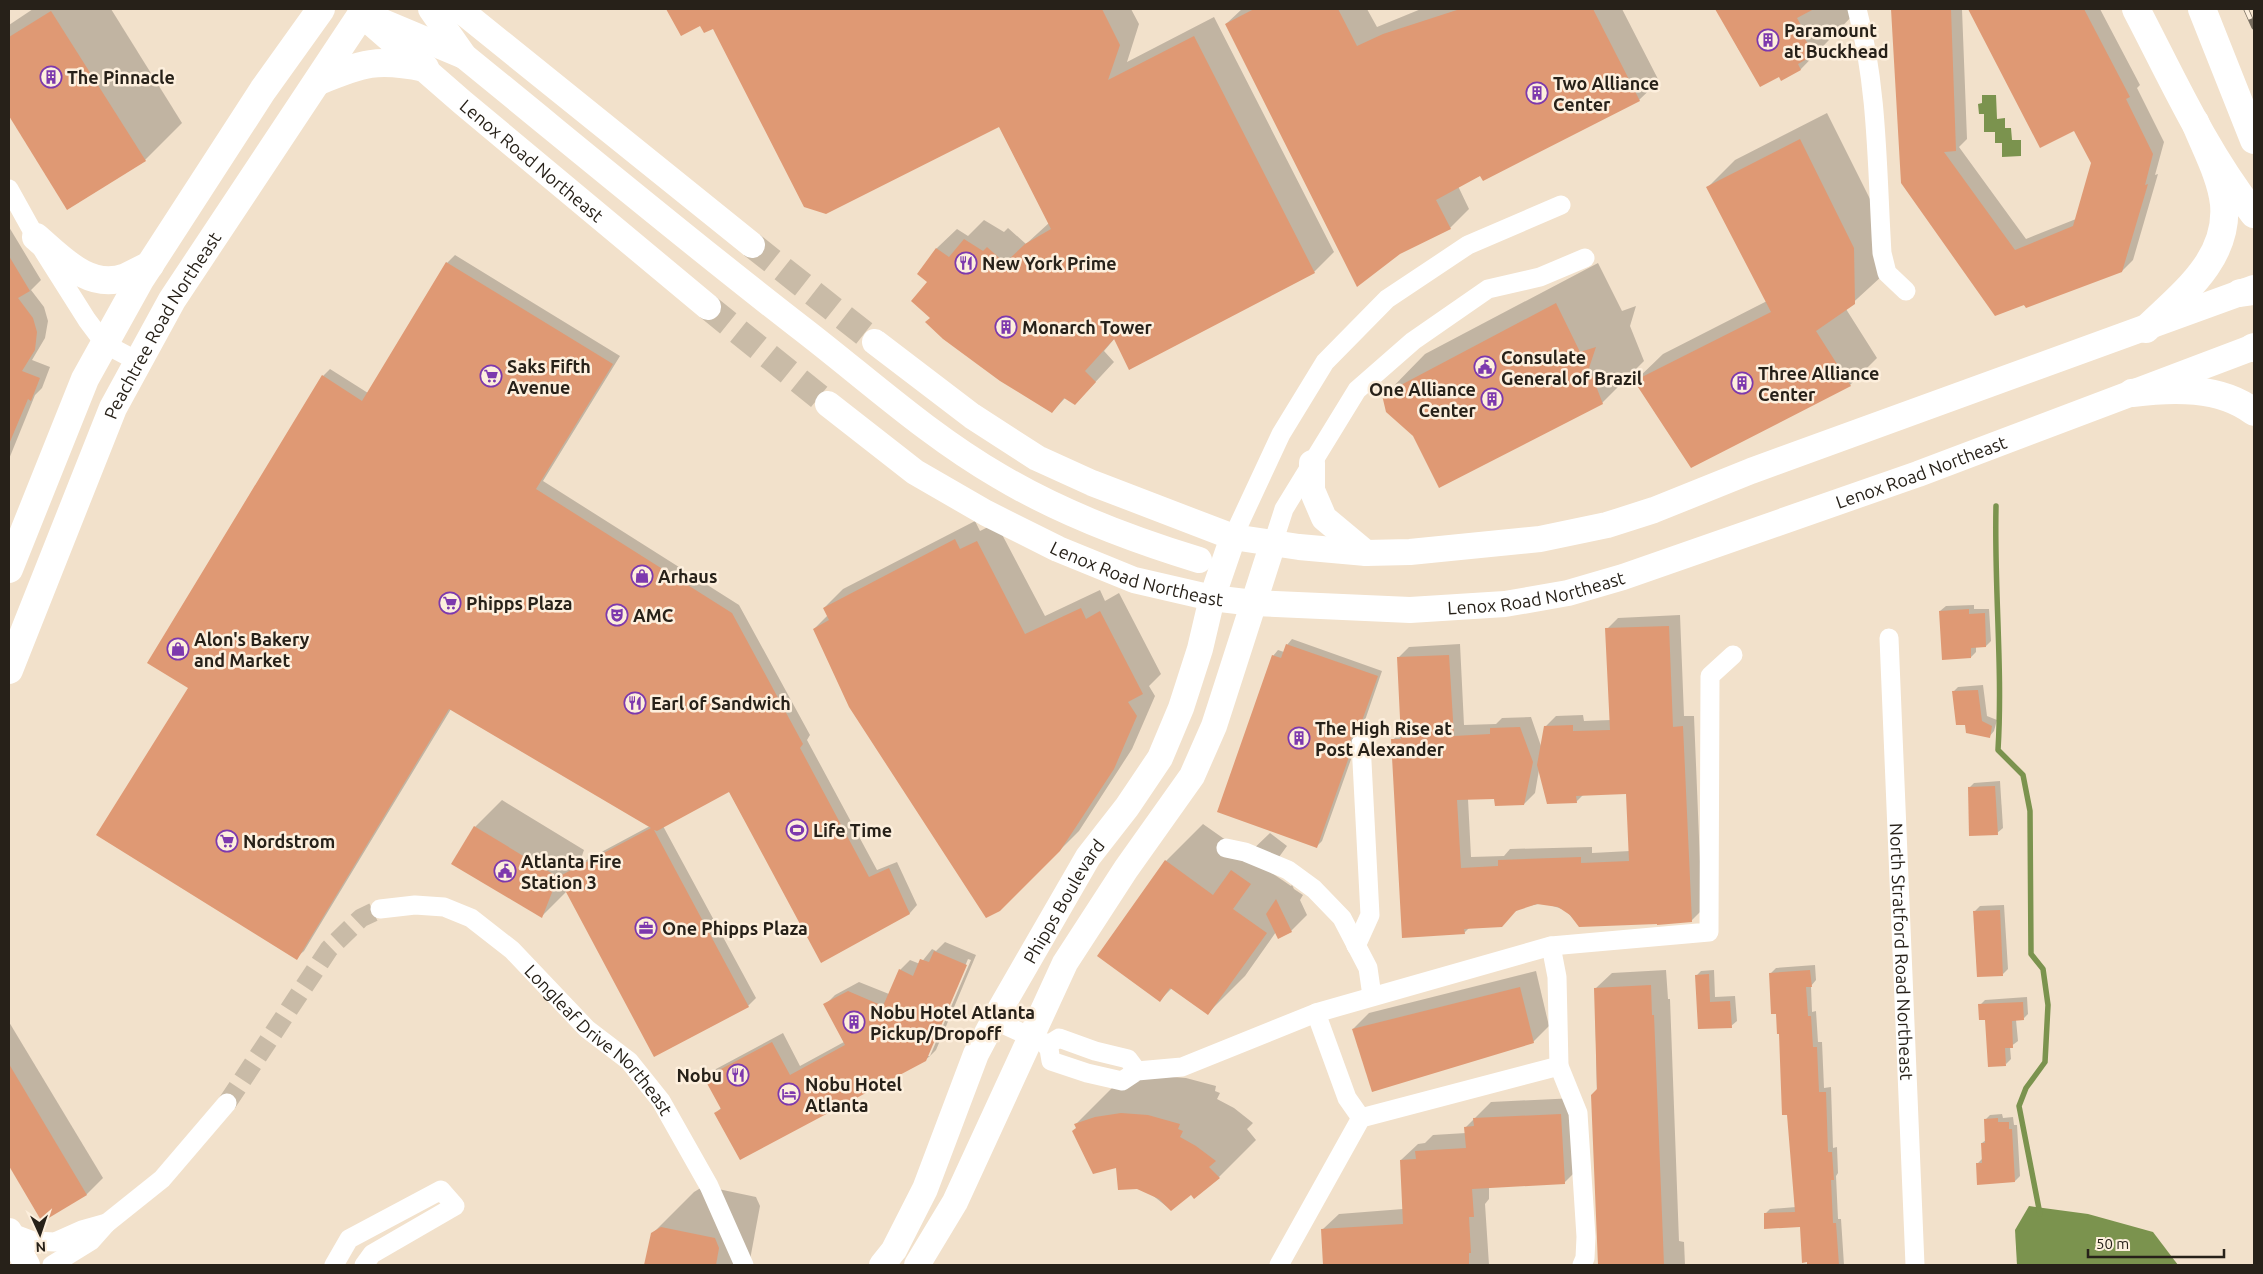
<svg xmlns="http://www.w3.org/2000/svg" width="2263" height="1274" viewBox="0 0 2263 1274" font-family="Ubuntu,sans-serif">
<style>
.water{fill:#7b934e}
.shadow{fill:#0003;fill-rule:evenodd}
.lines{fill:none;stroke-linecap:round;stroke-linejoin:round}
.stream{stroke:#7b934e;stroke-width:5.5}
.building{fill:#df9974}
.minor-tunnel{stroke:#c9bba7;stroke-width:19;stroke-dasharray:19 9;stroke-linecap:butt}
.secondary-tunnel{stroke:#c9bba7;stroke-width:26;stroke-dasharray:26 13;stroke-linecap:butt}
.minor{stroke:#fff;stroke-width:19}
.secondary{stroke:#fff;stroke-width:26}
.trunk{stroke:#fff;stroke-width:28}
.motorway{stroke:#fff;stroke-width:28}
.rail-casing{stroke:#7a7062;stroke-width:5.5}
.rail{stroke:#fdefdd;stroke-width:4;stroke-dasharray:11;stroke-linecap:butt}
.labels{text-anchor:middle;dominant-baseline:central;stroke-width:5;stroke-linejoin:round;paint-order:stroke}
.poi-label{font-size:18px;font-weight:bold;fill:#272119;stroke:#fdefdd;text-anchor:start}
.street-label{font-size:18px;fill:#272119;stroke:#fdefdd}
</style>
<rect width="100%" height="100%" fill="#f2e1cb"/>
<g class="water">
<polygon points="1982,95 1996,95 1997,119 2005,118 2005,128 2011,128 2012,140 2021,140 2021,156 2002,157 2002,143 1995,143 1995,132 1984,132 1984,114 1979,114 1978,104 1982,103"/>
<polygon points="2029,1206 2088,1214 2153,1232 2178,1265 2017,1265 2015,1230"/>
</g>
<g class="shadow">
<polygon points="33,9 111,9 182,123 145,160 68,208 9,114 9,25"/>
<polygon points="668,9 1131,9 1139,24 1127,62 1214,17 1334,252 1314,272 1115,338 1104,351 1114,362 1075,404 1066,397 1052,412 932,317 929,282 919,274 937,248 957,229 968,236 984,220 1004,232 1008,228 1026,244 1049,223 999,126 714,27 701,24 681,35"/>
<polygon points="1242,9 1367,9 1377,27 1421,9 1622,9 1659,81 1639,100 1458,186 1469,209 1450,228 1226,24"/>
<polygon points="1718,9 1852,9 1855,13 1801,69 1781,79 1779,75 1739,50"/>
<polygon points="1892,9 1962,9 1967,139 1959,147 2026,239 2076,219 2092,163 2074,129 2040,146 1969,9 2100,9 2140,85 2137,88 2164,142 2155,175 2158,174 2133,260 2122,271 2026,307 1902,183"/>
<polygon points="1827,113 1881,221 1882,276 1846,309 1877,358 1850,385 1635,381 1663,354 1767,301 1708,187 1735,160"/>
<polygon points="9,227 41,280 31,290 44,307 48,321 45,338 32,360 50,367 42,388 35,395 9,459"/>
<polygon points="455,255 620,356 543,481 739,605 810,735 807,740 877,870 897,862 917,905 910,913 822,961 729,791 663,826 756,998 748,1006 567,891 542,916 475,827 502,800 584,850 579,864 650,826 451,709 304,951 296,958 190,688 323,376 330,369 368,393 447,263"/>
<polygon points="1598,263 1622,311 1636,306 1630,326 1644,361 1602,403 1414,436 1384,396 1425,354"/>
<polygon points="975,521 980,531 996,523 1045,616 1100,590 1105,601 1119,593 1161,674 1149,686 1155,696 1132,749 1079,831 1000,910 814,629 828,615 824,608 843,589"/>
<polygon points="1974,605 1974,609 1989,609 1991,641 1986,646 1976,646 1976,652 1971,657 1940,611 1946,606"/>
<path d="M1680 615 1684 716H1694L1702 910 1691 921 1580 926 1565 910 1544 903 1522 907 1513 913 1469 928 1464 933 1393 740 1402 730 1398 658 1409 647 1460 644 1464 725 1496 724 1502 718 1531 717 1541 746 1545 727 1556 716 1583 715 1584 721 1611 720 1607 629 1618 618ZM1539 770 1576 802 1584 794 1627 792 1630 851 1592 853V847L1510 849 1504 856 1471 857 1468 799 1495 797 1524 804 1535 793Z"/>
<polygon points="1292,639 1382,671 1363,726 1355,733 1355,748 1322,841 1317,846 1273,656 1278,650 1284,652 1287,645"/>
<polygon points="1983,685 1987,716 1997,720 1994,731 1989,737 1966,724 1953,692 1958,687"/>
<polygon points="2000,781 2003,828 1997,833 1969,788 1974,783"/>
<polygon points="1203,824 1247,855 1270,833 1287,846 1269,871 1291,886 1292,885 1294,889 1303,895 1300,900 1307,915 1291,931 1276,932 1245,976 1208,1013 1172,988 1160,1000 1166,861"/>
<polygon points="2004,905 2008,969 2003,974 1974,912 1980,906"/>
<polygon points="945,942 976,955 936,1050 930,1056 971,960 968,959 927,1056 930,1056 925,1060 716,1113 721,1108 706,1079 716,1069 783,1033 800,1066 844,1042 825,1005 835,995 859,982 889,994 900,970 910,960 920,964 932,949 936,951"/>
<polygon points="1815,965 1816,980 1811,986 1812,1012 1816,1011 1818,1042 1822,1042 1824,1088 1831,1087 1833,1148 1837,1147 1838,1173 1836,1176 1838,1219 1841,1219 1844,1265 1808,1265 1801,1226 1765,1214 1770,1209 1796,1207 1781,1032 1771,973 1776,968"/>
<polygon points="1666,970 1668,999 1670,999 1679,1241 1684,1242 1685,1265 1600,1265 1595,989 1612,973"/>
<polygon points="1714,970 1715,997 1735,996 1737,1021 1731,1026 1699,1028 1696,976 1701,971"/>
<polygon points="1536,971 1549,1026 1533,1042 1353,1029 1369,1013"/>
<polygon points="2027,997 2028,1014 2023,1019 2016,1020 2018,1041 2010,1047 2011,1059 2006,1064 1980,1005 1985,1000"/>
<polygon points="9,1022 103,1178 87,1194 43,1220 9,1163"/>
<polygon points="1160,1076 1186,1078 1216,1086 1215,1091 1220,1093 1217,1099 1234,1108 1253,1123 1247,1129 1256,1140 1219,1177 1191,1193 1171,1210 1117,1167 1076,1124 1113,1087 1134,1080"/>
<polygon points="1576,1098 1580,1167 1564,1183 1489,1187 1489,1199 1485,1204 1489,1265 1325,1265 1322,1230 1339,1214 1403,1209 1401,1160 1418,1144 1425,1143 1433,1135 1466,1133 1466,1127 1491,1102"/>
<polygon points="2002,1114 2003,1118 2013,1117 2014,1125 2017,1125 2020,1176 2015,1181 1977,1164 1982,1159 1982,1143 1986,1140 1985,1120 1990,1115"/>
<polygon points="704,1186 756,1197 760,1206 749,1265 646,1265 652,1234 694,1192"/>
</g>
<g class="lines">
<path class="stream" d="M1996 506C1994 588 2003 669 1998 750L2023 775 2030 811 2031 954 2043 969 2048 1005 2045 1062 2026 1088 2019 1106 2040 1214"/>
</g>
<g class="building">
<polygon points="666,9 1102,9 1120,45 1108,80 1194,36 1315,273 1129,370 1114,339 1085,371 1096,382 1075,405 1064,398 1052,413 1000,381 943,339 925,322 930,318 911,301 927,282 917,274 936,248 949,257 964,239 983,251 987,247 1005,263 1025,244 1051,229 999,127 826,214 804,207 713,29 704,33 700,26 681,36"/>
<polygon points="1254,9 1338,9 1357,46 1383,34 1460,9 1593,9 1640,101 1483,181 1480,176 1436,200 1451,229 1400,254 1357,287 1225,24"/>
<polygon points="1715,9 1814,9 1797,18 1802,27 1799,28 1814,55 1798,64 1801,70 1781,81 1779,77 1760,87"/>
<polygon points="1891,9 1951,9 1956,151 1944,152 2015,250 2073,226 2091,163 2074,131 2040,148 1968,9 2084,9 2130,97 2126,99 2153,154 2145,185 2148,184 2122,272 2026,308 2024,305 1995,316 1901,183"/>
<polygon points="51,11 146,161 67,210 9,116 9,37"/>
<polygon points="1800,139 1854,248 1855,304 1816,331 1851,386 1691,468 1634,381 1771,312 1706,187"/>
<polygon points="9,256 30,291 18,298 33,318 37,332 35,350 22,371 40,378 31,401 28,399 9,444"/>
<polygon points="446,262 613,364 536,489 732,613 803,744 800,748 869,877 889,868 910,914 821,963 729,792 657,831 654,830 749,1007 654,1057 558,877 651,828 449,709 297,960 96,835 188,688 147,663 322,375 362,401"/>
<polygon points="1556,303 1580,352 1596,347 1589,368 1603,404 1439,488 1413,436 1386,412 1382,395"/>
<polygon points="955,539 960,549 977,541 1025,634 1081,608 1086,619 1100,611 1143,694 1128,702 1137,716 1114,769 1060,851 1000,911 986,918 849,707 813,629 829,620 823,608"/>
<polygon points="1969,609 1969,614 1985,613 1986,647 1971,648 1971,658 1942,660 1939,611"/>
<polygon points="1669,626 1673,727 1683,726 1692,922 1657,925 1657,924 1579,927 1570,915 1558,907 1537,904 1516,911 1502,927 1464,929 1465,934 1402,938 1391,739 1401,739 1397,657 1449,655 1454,736 1490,734 1490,728 1520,727 1533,762 1524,805 1495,806 1494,799 1457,800 1461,868 1498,866 1498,860 1581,857 1581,863 1629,861 1626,794 1576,796 1577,803 1547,804 1537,765 1544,726 1573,725 1573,731 1610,730 1605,628"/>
<polygon points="1286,644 1378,676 1358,732 1351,738 1350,754 1317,848 1217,812 1272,655 1281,658"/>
<polygon points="1978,690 1982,721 1992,726 1990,738 1966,733 1965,725 1956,725 1952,691"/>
<polygon points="1995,786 1998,835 1969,836 1968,787"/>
<polygon points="474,826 558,877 542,918 451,864"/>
<polygon points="1165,860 1213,895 1231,870 1251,884 1233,909 1267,933 1208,1015 1170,988 1160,1002 1097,956"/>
<polygon points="1276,899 1292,932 1278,939 1266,914"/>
<polygon points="2000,910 2003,976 1977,977 1973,911"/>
<polygon points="934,951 967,965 926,1061 740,1160 714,1113 721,1109 704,1078 772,1042 790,1075 845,1045 823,1004 848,991 883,1006 899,969 913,976 920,959 929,962"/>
<polygon points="1810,970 1812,987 1806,987 1808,1016 1811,1016 1813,1047 1817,1047 1819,1092 1826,1092 1828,1152 1832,1152 1834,1180 1831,1180 1833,1223 1836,1223 1839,1265 1807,1265 1807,1262 1802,1263 1800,1227 1764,1229 1764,1213 1795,1212 1787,1115 1782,1115 1779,1034 1777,1034 1776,1014 1771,1014 1769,973"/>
<polygon points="1709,974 1710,1002 1730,1001 1732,1028 1698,1029 1695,975"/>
<polygon points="1651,985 1652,1015 1654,1015 1664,1265 1598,1265 1591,1095 1597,1089 1594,988"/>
<polygon points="1520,987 1534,1043 1372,1092 1352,1029"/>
<polygon points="2023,1002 2024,1020 2012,1021 2013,1048 2005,1048 2006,1066 1988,1067 1985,1020 1979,1020 1978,1004"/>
<polygon points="9,1064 87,1195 42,1222 9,1166"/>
<polygon points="1121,1113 1148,1115 1180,1124 1178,1129 1183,1131 1180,1137 1196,1146 1216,1161 1209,1167 1220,1178 1194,1199 1191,1195 1171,1211 1159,1199 1137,1189 1118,1190 1116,1168 1093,1174 1072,1131 1076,1128 1074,1124 1095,1117"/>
<polygon points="1561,1114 1565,1184 1472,1189 1474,1217 1469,1217 1471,1253 1469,1253 1469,1265 1323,1265 1321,1229 1403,1224 1400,1160 1416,1159 1415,1151 1466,1148 1464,1127 1474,1126 1473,1118"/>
<polygon points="1998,1118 1998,1122 2009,1122 2009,1129 2012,1129 2015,1182 1977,1185 1976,1163 1982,1163 1981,1143 1985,1143 1984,1119"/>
<polygon points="661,1227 715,1238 719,1248 716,1265 644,1265 651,1233"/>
</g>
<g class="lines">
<polyline class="minor-tunnel" points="227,1103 329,949 361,918 380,909"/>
<g class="secondary-tunnel">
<polyline points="752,245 875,342"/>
<polyline points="708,307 828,404"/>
</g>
<g class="minor">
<path d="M1857 9C1878 87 1877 172 1882 253L1887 273 1906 291"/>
<polyline points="9,189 44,252 87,320 105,344 139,362"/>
<polyline points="1233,537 1281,434 1325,362 1387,299 1468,245 1561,205"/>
<polyline points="1273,543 1284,509 1357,390 1413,341 1488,289 1540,277 1585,258"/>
<path id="s1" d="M1889 638 1915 1265"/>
<polyline points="1226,848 1245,852 1288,870 1314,889 1342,918 1368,968 1372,996"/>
<path id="s2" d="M380 909 415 905 444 907 471 918 512 950 587 1029 629 1061 661 1101 709 1186 744 1265"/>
<polyline points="1356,946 1370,915 1361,743"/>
<polyline points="1551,946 1557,977 1559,1066 1578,1113 1586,1237 1585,1258 1582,1265"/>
<polyline points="1316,1013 1347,1098 1361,1118"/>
<polyline points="994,1020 1044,1043 1049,1049 1051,1061 1087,1073 1122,1081 1137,1071 1182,1067 1316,1013 1551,946 1709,932 1710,676 1733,655"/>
<polyline points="1044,1043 1051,1043 1059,1038 1095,1051 1128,1059 1137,1071"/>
<polyline points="9,1232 33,1241 55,1242 82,1230 107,1223"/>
<polyline points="52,1265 91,1241 107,1223 162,1179 227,1103"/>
<polyline points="334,1265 349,1239 441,1190 455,1206 372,1254 364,1265"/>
<polyline points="1279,1265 1361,1118 1559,1066"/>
</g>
<g class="secondary">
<path id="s3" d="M361 9V14L462 102 708 307"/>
<path d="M431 9 464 56C576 147 687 240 801 328 866 378 928 435 999 476 1061 513 1130 539 1199 560"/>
<polyline points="459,9 752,245"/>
<polyline points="383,22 464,56"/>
<polyline points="875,342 972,416 1037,458 1092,483 1233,537 1299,547 1366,553 1410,552 1540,539 1607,525 1654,510 1751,471 2254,288"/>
<path id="s4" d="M828 404 915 472 986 513 1058 549 1134 580 1212 598 1254 603 1410 610 1505 604 1568 593 1623 577 1918 474 2254 347"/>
<polyline points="1312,463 1312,490 1324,518 1366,553"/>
<polyline points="9,1231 27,1265"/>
<path id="s5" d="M882 1265 894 1250 925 1189 976 1054 994 1020 1088 857 1127 807 1160 758 1181 708 1200 649 1212 598 1233 537"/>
<polyline points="917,1265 955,1202 1065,963 1126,869 1192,776 1214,726 1273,543"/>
</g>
<g class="trunk">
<path d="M319 81C363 63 377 58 425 68"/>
<path d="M36 237C61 258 89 291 126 277 134 273 142 269 150 265"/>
<polyline points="9,569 85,379 140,280 263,90 321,9"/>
<path id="s6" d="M9 670 113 408 172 300 365 9"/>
</g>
<g class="motorway">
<path d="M2136 9C2172 78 2205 152 2254 214"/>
<polyline points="2202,9 2254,140"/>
<polyline points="2240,293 2254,291"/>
<path d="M2146 329C2181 295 2229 260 2224 204 2221 176 2205 148 2195 122"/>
<polyline points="2252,348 2254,347"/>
<path d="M2132 393C2172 388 2220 386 2254 412"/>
</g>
<g class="rail-casing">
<polyline id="rail" points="2246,9 2254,27"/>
</g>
<use href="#rail" class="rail"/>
</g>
<defs>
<g id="building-ring" transform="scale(1.125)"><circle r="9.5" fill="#fdefdd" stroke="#7d39ad" stroke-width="1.5"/><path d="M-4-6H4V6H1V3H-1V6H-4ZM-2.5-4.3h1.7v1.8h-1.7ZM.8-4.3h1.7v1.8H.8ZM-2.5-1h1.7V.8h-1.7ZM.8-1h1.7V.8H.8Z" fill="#7d39ad"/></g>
<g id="restaurant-ring" transform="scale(1.125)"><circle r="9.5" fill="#fdefdd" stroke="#7d39ad" stroke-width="1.5"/><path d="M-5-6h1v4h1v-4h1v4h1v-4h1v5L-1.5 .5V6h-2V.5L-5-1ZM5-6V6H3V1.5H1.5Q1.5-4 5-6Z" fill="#7d39ad"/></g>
<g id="civic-ring" transform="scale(1.125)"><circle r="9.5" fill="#fdefdd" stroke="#7d39ad" stroke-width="1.5"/><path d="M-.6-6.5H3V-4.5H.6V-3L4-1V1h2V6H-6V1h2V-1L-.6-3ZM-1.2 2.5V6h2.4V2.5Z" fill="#7d39ad"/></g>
<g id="supermarket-ring" transform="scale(1.125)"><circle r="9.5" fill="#fdefdd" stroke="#7d39ad" stroke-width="1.5"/><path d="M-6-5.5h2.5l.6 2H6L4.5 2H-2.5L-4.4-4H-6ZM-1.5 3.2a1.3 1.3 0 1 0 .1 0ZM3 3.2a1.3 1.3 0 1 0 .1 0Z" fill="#7d39ad"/></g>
<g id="shop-ring" transform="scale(1.125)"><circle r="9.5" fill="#fdefdd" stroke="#7d39ad" stroke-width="1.5"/><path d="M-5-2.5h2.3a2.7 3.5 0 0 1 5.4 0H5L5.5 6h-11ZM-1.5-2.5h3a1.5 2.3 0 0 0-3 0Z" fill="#7d39ad"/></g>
<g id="theatre-ring" transform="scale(1.125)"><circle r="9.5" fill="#fdefdd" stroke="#7d39ad" stroke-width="1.5"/><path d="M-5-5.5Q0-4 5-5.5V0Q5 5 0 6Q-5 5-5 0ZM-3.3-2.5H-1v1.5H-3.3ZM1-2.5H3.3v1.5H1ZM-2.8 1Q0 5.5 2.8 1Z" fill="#7d39ad"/></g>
<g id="stadium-ring" transform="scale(1.125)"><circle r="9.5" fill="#fdefdd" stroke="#7d39ad" stroke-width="1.5"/><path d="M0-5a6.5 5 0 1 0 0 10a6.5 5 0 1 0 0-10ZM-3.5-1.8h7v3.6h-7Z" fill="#7d39ad"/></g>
<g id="office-ring" transform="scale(1.125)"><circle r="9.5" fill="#fdefdd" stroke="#7d39ad" stroke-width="1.5"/><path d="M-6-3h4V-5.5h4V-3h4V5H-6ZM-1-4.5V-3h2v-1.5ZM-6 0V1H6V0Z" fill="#7d39ad"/></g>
<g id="hotel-ring" transform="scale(1.125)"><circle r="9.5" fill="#fdefdd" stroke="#7d39ad" stroke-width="1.5"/><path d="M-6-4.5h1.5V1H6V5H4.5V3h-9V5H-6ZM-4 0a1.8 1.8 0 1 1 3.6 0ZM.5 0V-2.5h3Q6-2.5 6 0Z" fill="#7d39ad"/></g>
</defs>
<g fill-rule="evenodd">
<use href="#building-ring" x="1768" y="40"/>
<use href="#building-ring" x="51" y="77"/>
<use href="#building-ring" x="1537" y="93"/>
<use href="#restaurant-ring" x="966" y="263"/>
<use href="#building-ring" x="1006" y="327"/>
<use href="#civic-ring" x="1485" y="367"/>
<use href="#supermarket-ring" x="491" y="376"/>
<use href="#building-ring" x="1742" y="383"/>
<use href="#building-ring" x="1492" y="399"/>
<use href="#shop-ring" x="642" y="576"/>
<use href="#supermarket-ring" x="450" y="603"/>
<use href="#theatre-ring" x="617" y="615"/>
<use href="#shop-ring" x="178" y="649"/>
<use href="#restaurant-ring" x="635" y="703"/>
<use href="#building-ring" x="1299" y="738"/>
<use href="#stadium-ring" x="797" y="830"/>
<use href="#supermarket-ring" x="227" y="841"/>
<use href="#civic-ring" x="505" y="871"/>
<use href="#office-ring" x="646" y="928"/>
<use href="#building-ring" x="854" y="1022"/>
<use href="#restaurant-ring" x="738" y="1075"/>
<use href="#hotel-ring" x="789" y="1094"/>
</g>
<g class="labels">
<g class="poi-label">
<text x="1784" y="30">Paramount<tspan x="1784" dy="21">at Buckhead</tspan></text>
<text x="67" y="77">The Pinnacle</text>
<text x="1553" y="83">Two Alliance<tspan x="1553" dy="21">Center</tspan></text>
<text x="982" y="263">New York Prime</text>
<text x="1022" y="327">Monarch Tower</text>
<text x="1501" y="357">Consulate<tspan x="1501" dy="21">General of Brazil</tspan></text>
<text x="507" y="366">Saks Fifth<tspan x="507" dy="21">Avenue</tspan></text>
<text x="1758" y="373">Three Alliance<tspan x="1758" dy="21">Center</tspan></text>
<text x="1476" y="389" text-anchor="end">One Alliance<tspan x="1476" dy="21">Center</tspan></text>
<text x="658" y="576">Arhaus</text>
<text x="466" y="603">Phipps Plaza</text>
<text x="633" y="615">AMC</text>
<text x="194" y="639">Alon's Bakery<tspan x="194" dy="21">and Market</tspan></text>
<text x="651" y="703">Earl of Sandwich</text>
<text x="1315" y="728">The High Rise at<tspan x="1315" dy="21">Post Alexander</tspan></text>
<text x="813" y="830">Life Time</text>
<text x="243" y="841">Nordstrom</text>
<text x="521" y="861">Atlanta Fire<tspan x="521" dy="21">Station 3</tspan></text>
<text x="662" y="928">One Phipps Plaza</text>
<text x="870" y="1012">Nobu Hotel Atlanta<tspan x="870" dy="21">Pickup/Dropoff</tspan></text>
<text x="722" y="1075" text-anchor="end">Nobu</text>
<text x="805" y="1084">Nobu Hotel<tspan x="805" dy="21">Atlanta</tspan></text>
</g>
<g class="street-label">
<text stroke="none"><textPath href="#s3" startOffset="230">Lenox Road Northeast</textPath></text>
<text stroke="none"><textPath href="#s6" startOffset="378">Peachtree Road Northeast</textPath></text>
<text stroke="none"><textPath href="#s4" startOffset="1166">Lenox Road Northeast</textPath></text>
<text stroke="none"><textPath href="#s4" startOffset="356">Lenox Road Northeast</textPath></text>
<text stroke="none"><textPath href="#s4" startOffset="761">Lenox Road Northeast</textPath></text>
<text stroke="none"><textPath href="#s5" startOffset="408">Phipps Boulevard</textPath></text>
<text stroke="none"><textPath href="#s1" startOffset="314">North Stratford Road Northeast</textPath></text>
<text stroke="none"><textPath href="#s2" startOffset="271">Longleaf Drive Northeast</textPath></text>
</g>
</g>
<rect width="2263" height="1274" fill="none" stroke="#272119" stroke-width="20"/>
<g transform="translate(40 1234) rotate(177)" stroke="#fdefdd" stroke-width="4" paint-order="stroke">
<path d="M0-4L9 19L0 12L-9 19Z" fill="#272119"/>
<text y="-8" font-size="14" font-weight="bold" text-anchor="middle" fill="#272119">N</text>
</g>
<path d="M2088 1249v8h136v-8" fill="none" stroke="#272119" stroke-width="2.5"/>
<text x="2096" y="1249" font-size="15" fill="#272119" stroke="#fdefdd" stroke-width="4" paint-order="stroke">50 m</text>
</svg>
